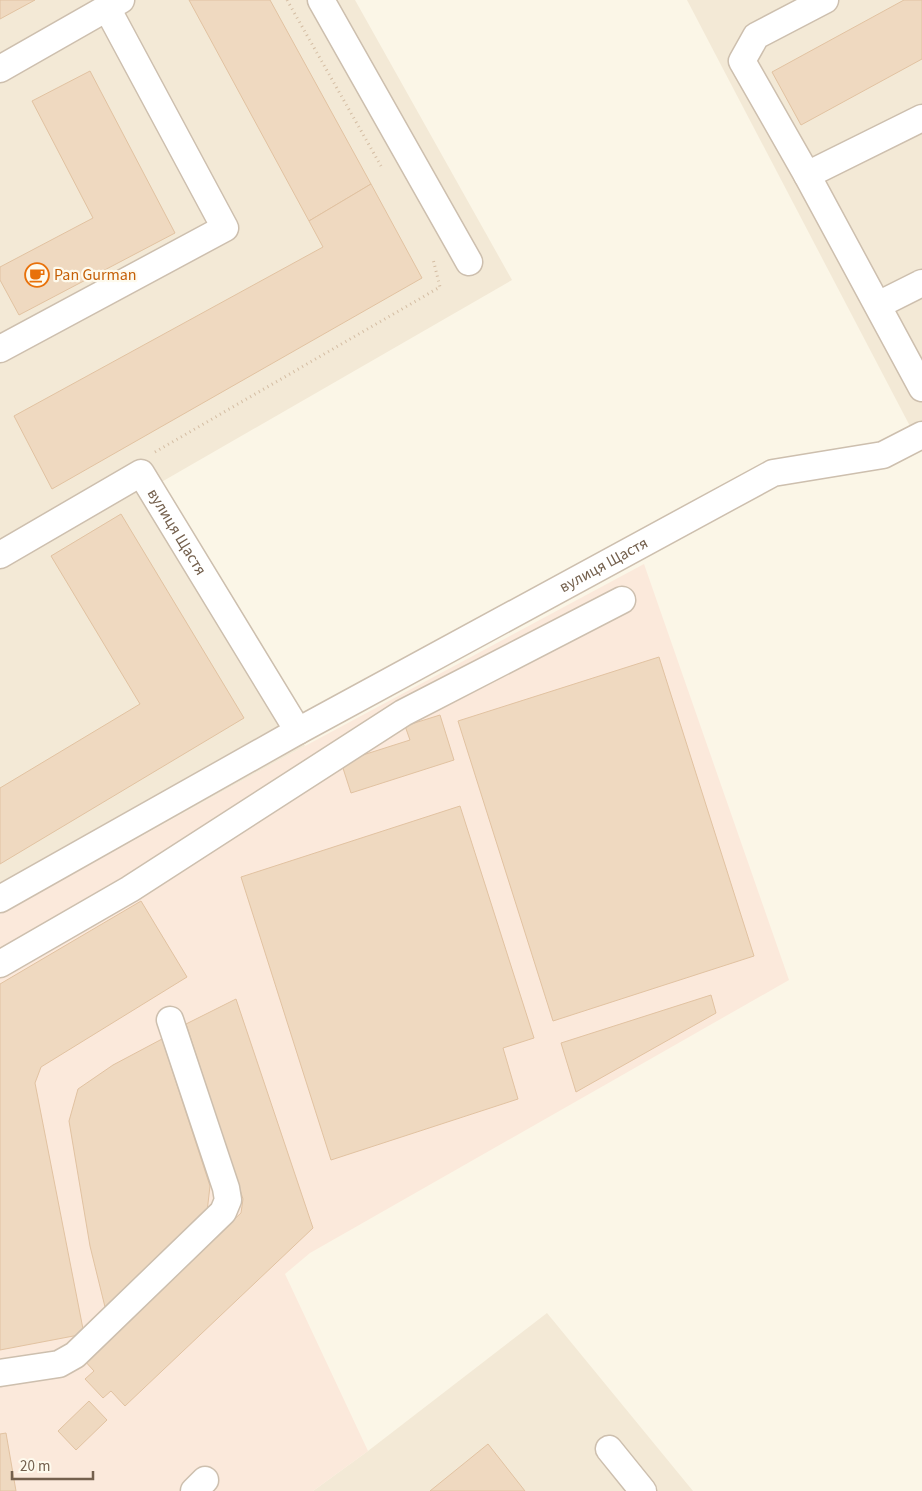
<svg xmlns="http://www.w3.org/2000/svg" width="922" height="1491" viewBox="0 0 922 1491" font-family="'Source Sans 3',sans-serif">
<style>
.residential{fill:#f3e9d6}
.commercial{fill:#fbe9db}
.building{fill:#efd9c0;stroke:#e1c2a1}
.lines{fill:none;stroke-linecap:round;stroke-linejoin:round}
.minor-casing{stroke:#cdbfae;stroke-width:29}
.path{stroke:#d4bda3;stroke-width:3;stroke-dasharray:1 4;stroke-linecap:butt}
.minor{stroke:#fff;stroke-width:26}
.labels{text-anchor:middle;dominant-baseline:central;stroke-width:4.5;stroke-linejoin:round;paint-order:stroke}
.food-label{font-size:16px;fill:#c56008;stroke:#fefaed;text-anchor:start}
.street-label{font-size:16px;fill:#74604d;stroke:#fefaed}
</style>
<rect width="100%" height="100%" fill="#fbf6e7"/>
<g class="residential">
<polygon points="0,0 355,0 512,280 158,484 292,718 305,746 0,914"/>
<polygon points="687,0 922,0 922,425 912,430"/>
<polygon points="547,1313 693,1491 313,1491 368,1451"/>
</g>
<polygon class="commercial" points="644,564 789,980 310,1253 285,1274 368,1451 313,1491 0,1491 0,914 305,746"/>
<g class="building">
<polygon points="0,0 35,0 0,19"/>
<polygon points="189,0 270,0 371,184 309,221"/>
<polygon points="904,0 922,0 922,59 801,125 772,72"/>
<polygon points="90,71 175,233 19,315 0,280 0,267 93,218 32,101"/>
<polygon points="371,184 422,278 52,489 14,416 323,247 309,221"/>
<polygon points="121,514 244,718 0,864 0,788 140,704 51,556"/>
<polygon points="659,657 754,956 553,1021 458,721"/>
<polygon points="440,715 454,760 351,793 341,762 410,740 405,726"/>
<polygon points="460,806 534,1038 503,1048 518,1099 331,1160 241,877"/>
<polygon points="141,901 187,977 41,1067 35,1083 84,1334 0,1350 0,984"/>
<polygon points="711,995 716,1013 576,1092 561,1043"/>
<polygon points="236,999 313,1228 125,1406 111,1391 103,1398 85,1379 94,1371 83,1359 241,1213 243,1199 186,1024"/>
<polygon points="162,1039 210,1186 207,1212 106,1311 90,1246 69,1121 78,1089 113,1065"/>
<polygon points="89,1401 107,1420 76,1450 58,1431"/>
<polygon points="6,1433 16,1491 0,1491 0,1434"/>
<polygon points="488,1444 525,1491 430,1491"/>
</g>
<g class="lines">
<g class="minor-casing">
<g id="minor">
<polyline points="321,0 469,262"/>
<polyline points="825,0 756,36 742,61 807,175 922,388"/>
<polyline points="0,69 121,0"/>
<polyline points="807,175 922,118"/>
<polyline points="878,305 922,283"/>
<polyline points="0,349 225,228 107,8"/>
<path id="s1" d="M0 555 141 473 298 731"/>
<path id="s2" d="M0 899 298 731 773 473 883 455 922 435"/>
<polyline points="0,964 130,889 403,713 622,600"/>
<polyline points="0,1373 59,1364 75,1355 223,1212 228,1200 226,1188 170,1020"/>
<polyline points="609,1449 643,1491"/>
<polyline points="194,1491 205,1480"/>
</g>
</g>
<g class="path">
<polyline points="287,0 381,166"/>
<polyline points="155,452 440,287 433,259"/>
</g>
<use href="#minor" class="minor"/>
</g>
<defs>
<g id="cafe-ring" transform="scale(1.25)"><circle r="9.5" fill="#fefaed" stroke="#e8710a" stroke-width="1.5"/><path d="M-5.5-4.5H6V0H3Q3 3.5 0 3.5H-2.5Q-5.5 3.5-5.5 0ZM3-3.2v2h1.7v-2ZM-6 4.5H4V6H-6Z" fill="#e8710a"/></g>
</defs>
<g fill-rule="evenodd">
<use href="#cafe-ring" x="37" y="275"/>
</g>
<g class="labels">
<g class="food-label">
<text x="54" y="275">Pan Gurman</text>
</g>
<g class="street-label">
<text stroke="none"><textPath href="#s1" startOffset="232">вулиця Щастя</textPath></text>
<text stroke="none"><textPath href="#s2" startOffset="690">вулиця Щастя</textPath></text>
</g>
</g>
<path d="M12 1471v8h81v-8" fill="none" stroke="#74604d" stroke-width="2.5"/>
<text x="20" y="1471" font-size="15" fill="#74604d" stroke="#fefaed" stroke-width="4" paint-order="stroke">20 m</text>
</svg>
